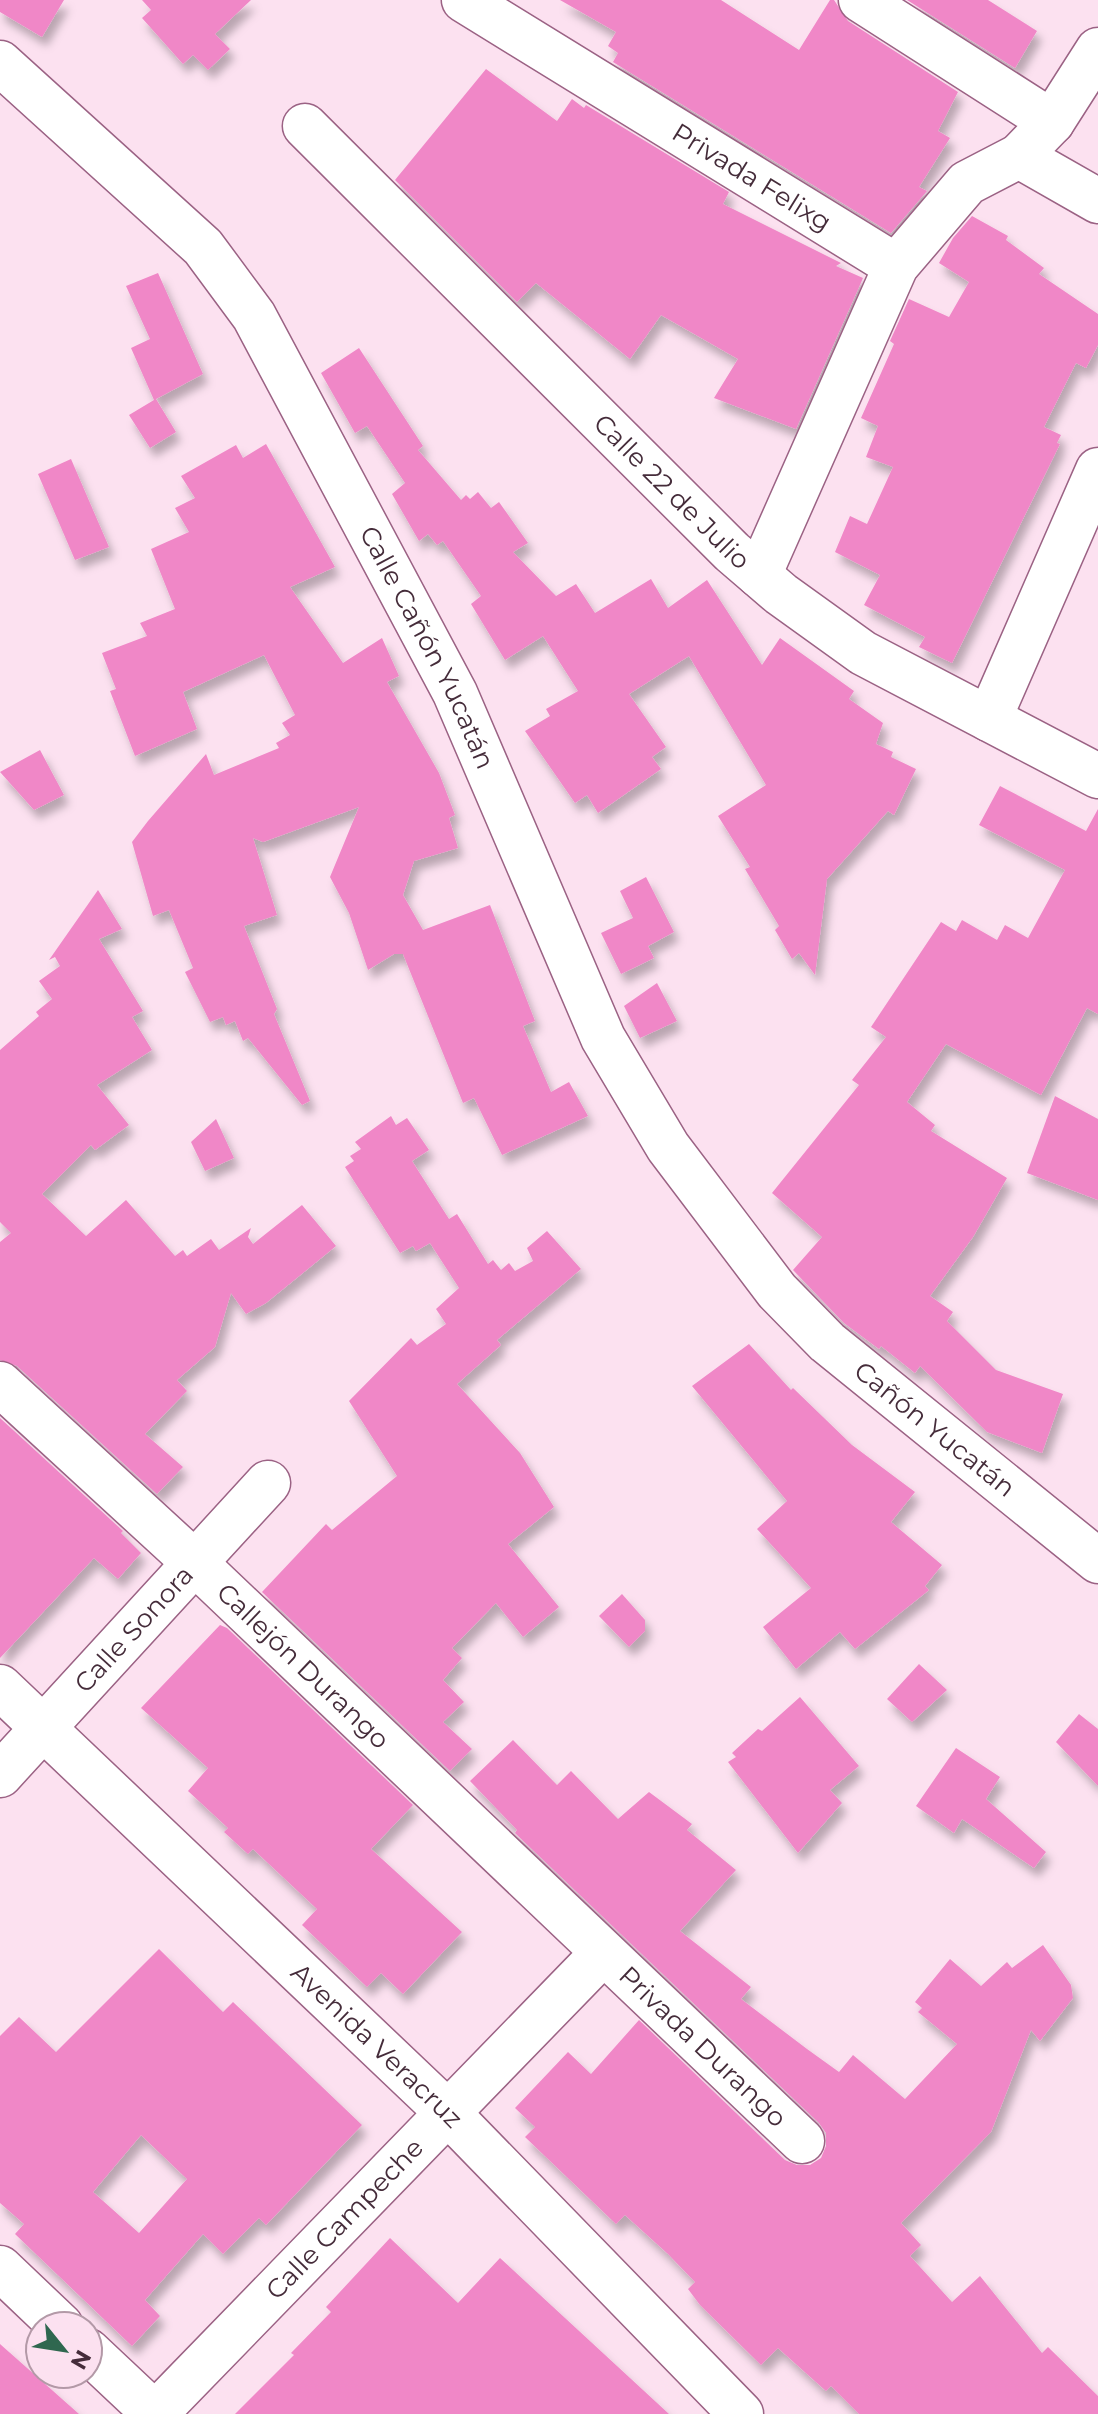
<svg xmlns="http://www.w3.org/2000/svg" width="1098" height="2414" viewBox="0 0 1098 2414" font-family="Montserrat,sans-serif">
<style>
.building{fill:#f087c7;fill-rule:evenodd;filter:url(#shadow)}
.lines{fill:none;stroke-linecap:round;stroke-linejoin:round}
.minor-casing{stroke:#9b6284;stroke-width:47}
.minor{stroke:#fff;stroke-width:44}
.labels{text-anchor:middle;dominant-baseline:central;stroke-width:6;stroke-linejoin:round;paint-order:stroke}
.street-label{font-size:26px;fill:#452c3a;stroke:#fce1f0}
</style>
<defs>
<filter id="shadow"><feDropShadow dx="5" dy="9" stdDeviation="4" flood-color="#0004"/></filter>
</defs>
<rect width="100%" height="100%" fill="#fce1f0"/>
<g class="building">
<polygon points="0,0 64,0 42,37 0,12"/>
<polygon points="142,0 251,0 215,34 230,49 208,70 193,55 183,64 142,18 151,10"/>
<polygon points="560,0 721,0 799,50 830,0 834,0 848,21 958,92 938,131 950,138 919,187 927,191 891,233 613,62 618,53 608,46 616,32"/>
<polygon points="907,0 988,0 1037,31 1015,68"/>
<polygon points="486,69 557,121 572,99 584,108 586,105 729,192 723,204 841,263 836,266 863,278 796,429 714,398 738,359 661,315 630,359 536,283 517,302 395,180"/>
<polygon points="972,216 1008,236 1006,240 1044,268 1039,274 1098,314 1098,345 1086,368 1076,363 1044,427 1061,435 1057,443 1060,444 952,663 919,647 925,637 864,605 880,575 835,552 850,516 867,524 893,467 866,457 878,426 861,418 894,344 890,341 909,299 949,317 969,282 939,263 953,238"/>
<polygon points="158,273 203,374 156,399 176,432 150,448 129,415 154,400 131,348 150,339 126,286"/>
<polygon points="359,348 423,446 418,450 461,500 466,495 470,499 478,492 491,508 499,502 528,543 513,552 556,596 576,584 595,613 651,579 668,608 707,580 762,665 780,638 854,691 849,699 883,723 876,744 893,752 891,757 916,769 894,815 888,811 827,879 815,975 799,953 792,959 775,930 779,926 745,869 750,867 718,816 766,785 689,656 629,694 666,747 652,757 661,769 598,813 587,795 575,803 525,731 550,716 546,709 578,691 543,636 505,660 471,604 481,596 443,541 437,545 428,534 419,541 392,494 405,483 367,426 355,433 321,373"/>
<polygon points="266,444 335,567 290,587 343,663 382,638 399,676 387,682 439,773 455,815 449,818 458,848 414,861 403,895 423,930 490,905 535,1021 523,1026 551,1092 569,1082 588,1116 502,1155 474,1098 463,1103 403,954 394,954 368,970 349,913 330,877 359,807 263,842 253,838 277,915 244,926 277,1009 274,1014 310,1101 302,1105 248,1038 243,1041 235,1021 226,1025 223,1017 210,1022 185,972 193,968 169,910 153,916 132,842 148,821 206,754 214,775 279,748 276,743 290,735 282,723 295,715 264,655 183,692 197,729 135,756 110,691 116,689 102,653 147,636 140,623 175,609 151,549 189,532 175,508 195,498 181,476 236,445 243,458"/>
<polygon points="71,459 109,547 75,560 38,474"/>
<polygon points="40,750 64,795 34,810 0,772"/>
<polygon points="1000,786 1086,831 1098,809 1098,1014 1087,1008 1041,1095 946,1044 907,1102 935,1125 931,1131 1007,1178 973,1237 930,1296 953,1312 947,1321 996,1370 1063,1394 1042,1453 987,1432 920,1366 915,1373 881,1346 879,1349 844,1323 793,1270 822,1237 772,1193 859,1085 852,1080 886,1037 871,1027 941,922 956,931 962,920 997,940 1005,925 1028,938 1065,870 979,825"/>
<polygon points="646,877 674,932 648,946 654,958 621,974 601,933 633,918 620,891"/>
<polygon points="98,890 122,929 99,939 143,1011 132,1017 152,1050 97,1085 129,1125 95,1150 91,1145 42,1194 86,1236 126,1200 175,1256 183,1250 187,1256 211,1239 219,1250 251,1228 248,1237 253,1244 302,1205 336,1246 266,1303 246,1314 231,1293 215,1347 177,1380 187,1391 145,1434 183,1467 157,1494 17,1366 0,1360 0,1242 11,1233 0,1222 0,1050 39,1016 36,1012 52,999 39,981 60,966 55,957 49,960"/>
<polygon points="657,983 677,1021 640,1038 624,1006"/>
<polygon points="1055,1096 1098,1119 1098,1200 1027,1173"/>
<polygon points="391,1116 396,1125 407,1118 429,1150 412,1161 449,1219 457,1214 488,1264 493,1260 501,1270 509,1263 515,1271 533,1261 527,1248 547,1231 581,1269 497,1340 501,1345 457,1384 520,1453 554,1507 508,1544 559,1607 523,1637 496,1603 452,1648 462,1658 443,1680 464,1702 443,1722 472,1749 450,1771 262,1592 326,1524 332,1530 397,1476 349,1401 411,1338 417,1345 446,1324 436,1309 459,1288 430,1243 416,1251 413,1246 400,1253 345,1167 354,1161 350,1156 361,1149 355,1142"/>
<polygon points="216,1119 234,1158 205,1171 191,1142"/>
<polygon points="749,1344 791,1390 793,1388 852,1445 915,1492 891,1522 942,1565 925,1586 929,1590 855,1649 840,1632 796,1669 763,1627 811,1588 757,1529 787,1501 692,1386"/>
<polygon points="0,1418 123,1531 121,1533 141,1553 118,1579 94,1558 0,1658"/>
<polygon points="622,1594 645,1620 645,1631 629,1647 599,1616"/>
<polygon points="220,1625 227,1628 413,1805 371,1849 462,1932 403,1994 381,1973 367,1987 302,1925 317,1909 253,1849 248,1854 224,1832 228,1828 188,1791 208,1768 141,1708"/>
<polygon points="919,1664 947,1690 912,1722 887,1699"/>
<polygon points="800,1697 859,1766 830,1790 842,1803 798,1853 728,1762 736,1757 732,1753 758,1729 762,1731"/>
<polygon points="1079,1714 1098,1729 1098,1786 1056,1742"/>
<polygon points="513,1740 557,1785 571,1771 618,1819 649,1792 692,1824 687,1830 736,1870 680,1931 751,1987 741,1999 807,2049 839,2072 853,2055 905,2099 957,2044 918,2012 922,2008 915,2002 950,1959 981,1986 1007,1962 1012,1968 1043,1945 1071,1985 1073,1998 1040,2041 1031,2030 991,2132 901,2223 921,2245 910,2256 952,2302 980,2276 1042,2353 1048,2347 1098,2396 1098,2414 859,2414 831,2386 826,2391 778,2348 761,2365 700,2305 688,2289 695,2282 668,2254 625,2215 616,2224 525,2137 535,2127 515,2108 568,2052 591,2074 639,2020 785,2160 797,2165 810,2165 821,2158 826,2146 826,2133 819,2123 515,1833 517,1830 470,1781"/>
<polygon points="956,1748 1000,1777 986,1799 1046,1852 1034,1868 962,1819 954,1833 916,1806"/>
<path d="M159 1949 223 2012 233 2002 362 2125 266 2225 259 2218 223 2254 203 2234 145 2300 160 2316 132 2346 15 2234 24 2224 0 2203V2036L19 2017 56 2052ZM141 2135 187 2179 139 2233 93 2192Z"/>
<polygon points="390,2238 458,2303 500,2258 669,2414 235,2414 294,2355 291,2353 331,2312 326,2307"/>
<polygon points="0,2344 79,2414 0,2414"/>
</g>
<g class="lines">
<g class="minor-casing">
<g id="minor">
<path id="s1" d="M464 0 896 266"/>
<polyline points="861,0 1052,122"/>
<path id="s2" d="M0 63 203 247 254 316 455 693 603 1038 668 1147 777 1291 827 1342 1098 1561"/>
<path id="s3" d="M305 126 732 552 781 594 863 653 1098 776"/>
<polyline points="1019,156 1098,201"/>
<polyline points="759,575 896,266 967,183 1019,156 1052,122 1098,50"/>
<polyline points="989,719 1098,470"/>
<path id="s4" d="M0 1384 196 1564 802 2141"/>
<path id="s5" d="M0 1687 447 2112 741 2414"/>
<path id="s6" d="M0 1775 268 1483"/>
<polyline points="0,2268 61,2326"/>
<polyline points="88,2351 155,2414"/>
<path id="s7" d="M155 2414 602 1954"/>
</g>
</g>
<use href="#minor" class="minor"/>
</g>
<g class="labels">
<g class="street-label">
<text stroke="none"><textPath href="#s1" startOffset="338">Privada Felixg</textPath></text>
<text stroke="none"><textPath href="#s3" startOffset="518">Calle 22 de Julio</textPath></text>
<text stroke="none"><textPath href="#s2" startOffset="734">Calle Cañón Yucatán</textPath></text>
<text stroke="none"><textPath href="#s2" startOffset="1680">Cañón Yucatán</textPath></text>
<text stroke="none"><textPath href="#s6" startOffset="198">Calle Sonora</textPath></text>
<text stroke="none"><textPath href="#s4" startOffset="414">Callejón Durango</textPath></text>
<text stroke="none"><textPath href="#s5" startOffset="520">Avenida Veracruz</textPath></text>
<text stroke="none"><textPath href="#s4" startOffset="966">Privada Durango</textPath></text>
<text stroke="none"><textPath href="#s7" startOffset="272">Calle Campeche</textPath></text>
</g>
</g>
<g transform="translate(64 2350) rotate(120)"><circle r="38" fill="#fce1f0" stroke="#b399a7" stroke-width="2"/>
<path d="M0-6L14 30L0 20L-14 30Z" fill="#2f674f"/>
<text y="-12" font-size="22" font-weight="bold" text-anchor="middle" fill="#452c3a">N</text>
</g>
</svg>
